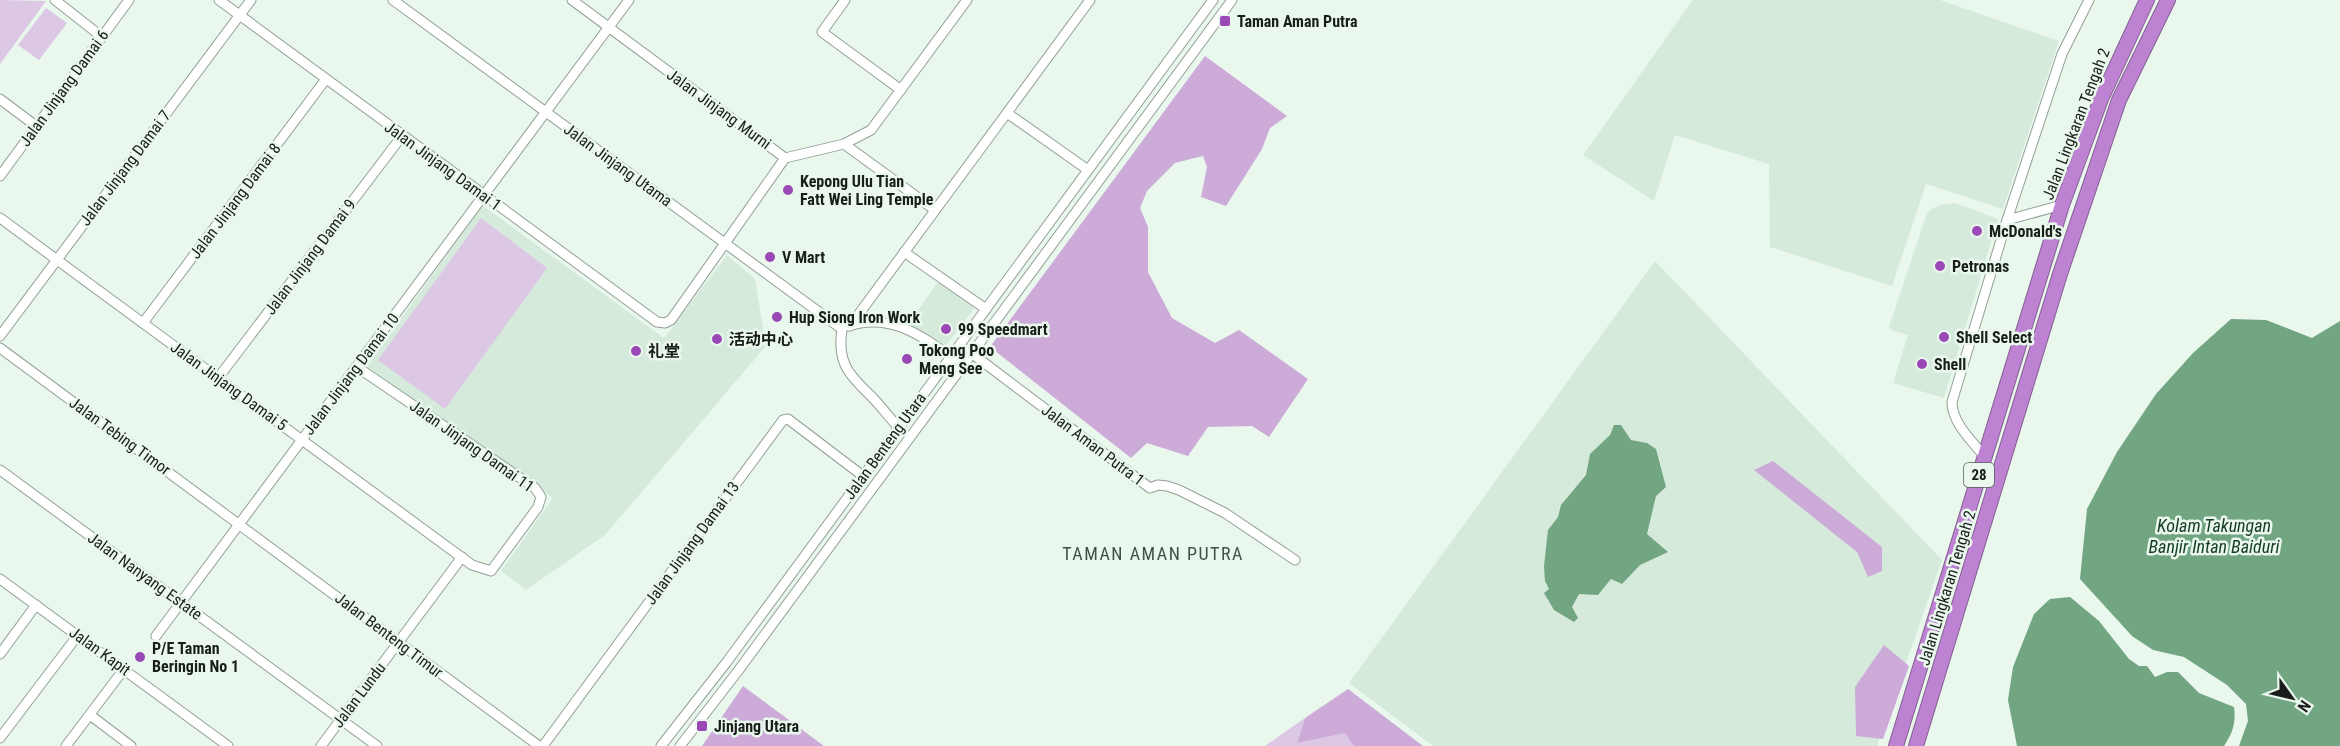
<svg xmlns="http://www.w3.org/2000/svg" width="2340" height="746" viewBox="0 0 2340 746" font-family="'Roboto Condensed','Noto Sans SC',sans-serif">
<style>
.built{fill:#d6eadc}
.green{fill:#dcc7e5}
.forest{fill:#ccabd9}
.water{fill:#72a582}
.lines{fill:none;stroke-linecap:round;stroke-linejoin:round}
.minor-casing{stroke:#93a096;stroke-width:11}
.highway-casing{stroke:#846092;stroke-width:16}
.minor{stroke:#fff;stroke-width:9}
.highway{stroke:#bd83d2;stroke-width:14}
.poi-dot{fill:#9b48b7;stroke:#e9f7ed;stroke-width:2}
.labels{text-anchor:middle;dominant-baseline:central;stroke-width:5;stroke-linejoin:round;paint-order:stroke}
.shield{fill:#e9f7ed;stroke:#575f59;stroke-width:1.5}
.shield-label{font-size:15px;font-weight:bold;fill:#191e1a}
.poi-label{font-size:16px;font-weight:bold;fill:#191e1a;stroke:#e9f7ed;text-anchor:start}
.street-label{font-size:16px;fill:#191e1a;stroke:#e9f7ed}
.water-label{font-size:18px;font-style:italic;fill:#143b23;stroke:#e9f7ed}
.neighbourhood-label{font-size:18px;letter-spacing:1.5px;fill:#445047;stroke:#e9f7ed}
</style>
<rect width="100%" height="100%" fill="#e9f7ed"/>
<g class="built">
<polygon points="1693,0 1940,0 2059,41 2003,209 1926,184 1892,286 1770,247 1769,164 1675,135 1654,201 1583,155"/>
<polygon points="1955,203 1998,219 1944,398 1893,383 1908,335 1891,330 1889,327 1926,216 1930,210 1939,205"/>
<polygon points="482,205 664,338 727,255 755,279 766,346 605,535 526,590 501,571 553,498 367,367"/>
<polygon points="1655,261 1942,560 1877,746 1433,746 1349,683"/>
<polygon points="939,280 976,306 944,348 908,325"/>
</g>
<g class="green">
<polygon points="0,0 46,1 0,64"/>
<polygon points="46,8 67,23 39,60 18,45"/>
<polygon points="481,218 547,268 445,409 378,360"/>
<polygon points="1305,718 1297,743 1345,732 1354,746 1265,746"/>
</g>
<g class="forest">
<polygon points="1205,56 1287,116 1270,128 1262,149 1226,206 1201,197 1207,167 1203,156 1175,163 1147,191 1140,208 1148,227 1148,272 1172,318 1215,343 1239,330 1308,379 1269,437 1252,426 1208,427 1188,456 1147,443 1131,458 990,347"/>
<polygon points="1773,461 1882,547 1882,571 1868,577 1857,552 1754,470"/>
<polygon points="1884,645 1909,666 1883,739 1856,736 1855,687"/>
<polygon points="743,686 824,746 702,746"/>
<polygon points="1348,689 1423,746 1354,746 1345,733 1297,743 1305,718"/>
</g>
<g class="water">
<polygon points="2231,319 2266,320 2312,338 2340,321 2340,746 2239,746 2248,721 2246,704 2227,685 2184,657 2153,650 2132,636 2080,579 2087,509 2117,452 2156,394 2193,353"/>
<polygon points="1614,425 1621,425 1631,440 1647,443 1656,449 1666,487 1656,496 1647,534 1668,552 1640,565 1622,584 1611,579 1598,595 1579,594 1572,607 1578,618 1574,622 1554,610 1544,593 1549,589 1545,581 1544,566 1548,530 1558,517 1561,505 1586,475 1590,454 1610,435"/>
<path d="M2070 597 2099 621 2129 659 2139 666H2147L2155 677 2167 672H2178L2199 693 2234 707C2236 723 2233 732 2224 746H2017L2008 700 2013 667 2034 614 2050 599Z"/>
</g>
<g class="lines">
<g class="minor-casing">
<g id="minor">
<polyline points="55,0 102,37"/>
<polyline points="219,0 657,322 665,323 671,320 785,158"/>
<polyline points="393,0 842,329"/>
<polyline points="572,0 785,158 844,144 935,210"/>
<polyline points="845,0 822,32 901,90"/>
<polyline points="0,99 36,126"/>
<polyline points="1007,113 1088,170"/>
<polyline points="844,144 871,130 967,0"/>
<polyline points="0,176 129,0"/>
<polyline points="0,218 472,565 491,571 538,507 541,497 535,488 357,367"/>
<polyline points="2007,220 2062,54 2089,0"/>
<polyline points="904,252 986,309"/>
<polyline points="143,323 326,79"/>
<path d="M848 326C891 312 922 336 955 360"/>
<polyline points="850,326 1090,0"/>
<path d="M842 329C837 362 848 374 870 395 880 405 889 417 898 427"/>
<polyline points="0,336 251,0"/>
<polyline points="0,348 539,746"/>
<polyline points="966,349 1150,488 1158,485 1167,486 1179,490 1225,513 1295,560"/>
<polyline points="218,378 402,136"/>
<path d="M1985 457C1972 441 1952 423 1952 402L2007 220 2062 205"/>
<polyline points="0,470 377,746"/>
<polyline points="0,579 228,746"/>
<polyline points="156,636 629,0"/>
<polyline points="0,654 36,605"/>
<polyline points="90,715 131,746"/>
<polyline points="0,738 78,635"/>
<polyline points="66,746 124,669"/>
<polyline points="321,746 462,557"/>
<polyline points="543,746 783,420 788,419 863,476"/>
<polyline points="661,746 726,663 1213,0"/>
<polyline points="680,746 738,671 1232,0"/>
</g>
</g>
<g class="highway-casing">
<g id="highway">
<polyline points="1896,746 2062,205 2101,99 2147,0"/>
<polyline points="1916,746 2060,274 2119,100 2168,0"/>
</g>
</g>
<use href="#minor" class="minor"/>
<use href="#highway" class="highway"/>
</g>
<g class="poi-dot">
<rect x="1219" y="15" width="12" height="12" rx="3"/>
<circle cx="788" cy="190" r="6"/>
<circle cx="1977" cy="231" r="6"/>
<circle cx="770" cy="257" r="6"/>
<circle cx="1940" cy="266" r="6"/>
<circle cx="777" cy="317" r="6"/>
<circle cx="946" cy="329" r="6"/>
<circle cx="1944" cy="337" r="6"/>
<circle cx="717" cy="339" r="6"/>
<circle cx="636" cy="351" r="6"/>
<circle cx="907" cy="359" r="6"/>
<circle cx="1922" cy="364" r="6"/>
<circle cx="140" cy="657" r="6"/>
<rect x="696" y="720" width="12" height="12" rx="3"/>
</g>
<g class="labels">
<rect class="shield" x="1964" y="463" width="30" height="24" rx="4.5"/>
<g class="shield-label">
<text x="1979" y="475">28</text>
</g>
<g class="poi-label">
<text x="1237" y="21">Taman Aman Putra</text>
<text x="800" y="181">Kepong Ulu Tian<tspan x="800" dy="18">Fatt Wei Ling Temple</tspan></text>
<text x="1989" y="231">McDonald's</text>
<text x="782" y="257">V Mart</text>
<text x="1952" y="266">Petronas</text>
<text x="789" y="317">Hup Siong Iron Work</text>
<text x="958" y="329">99 Speedmart</text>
<text x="1956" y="337">Shell Select</text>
<text x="729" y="339">活动中心</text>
<text x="919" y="350">Tokong Poo<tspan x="919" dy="18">Meng See</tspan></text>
<text x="648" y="351">礼堂</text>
<text x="1934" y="364">Shell</text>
<text x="152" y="648">P/E Taman<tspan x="152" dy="18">Beringin No 1</tspan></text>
<text x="714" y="726">Jinjang Utara</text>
</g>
<g class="street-label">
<text transform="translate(64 88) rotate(-54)">Jalan Jinjang Damai 6</text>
<text transform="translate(719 109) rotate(36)">Jalan Jinjang Murni</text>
<text transform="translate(2076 124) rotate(-69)">Jalan Lingkaran Tengah 2</text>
<text transform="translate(618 165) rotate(36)">Jalan Jinjang Utama</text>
<text transform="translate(443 166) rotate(36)">Jalan Jinjang Damai 1</text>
<text transform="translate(125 168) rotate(-53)">Jalan Jinjang Damai 7</text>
<text transform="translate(235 201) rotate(-53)">Jalan Jinjang Damai 8</text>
<text transform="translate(310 257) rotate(-53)">Jalan Jinjang Damai 9</text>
<text transform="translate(351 374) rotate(-53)">Jalan Jinjang Damai 10</text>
<text transform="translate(229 386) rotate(36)">Jalan Jinjang Damai 5</text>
<text transform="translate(120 436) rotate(36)">Jalan Tebing Timor</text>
<text transform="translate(1093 445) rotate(37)">Jalan Aman Putra 1</text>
<text transform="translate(472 446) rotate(35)">Jalan Jinjang Damai 11</text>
<text transform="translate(885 446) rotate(-54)">Jalan Benteng Utara</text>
<text transform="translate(692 543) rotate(-54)">Jalan Jinjang Damai 13</text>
<text transform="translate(145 576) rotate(36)">Jalan Nanyang Estate</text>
<text transform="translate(1947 588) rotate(-73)">Jalan Lingkaran Tengah 2</text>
<text transform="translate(389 635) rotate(37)">Jalan Benteng Timur</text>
<text transform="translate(100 651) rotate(36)">Jalan Kapit</text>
<text transform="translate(359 695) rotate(-53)">Jalan Lundu</text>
</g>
<g class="water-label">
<text x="2214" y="525">Kolam Takungan<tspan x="2214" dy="21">Banjir Intan Baiduri</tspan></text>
</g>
<g class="neighbourhood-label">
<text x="1153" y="553">TAMAN AMAN PUTRA</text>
</g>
</g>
<g transform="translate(2292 698) rotate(124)" stroke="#e9f7ed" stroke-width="4.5" paint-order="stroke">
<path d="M0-4.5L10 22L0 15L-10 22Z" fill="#191e1a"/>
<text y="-9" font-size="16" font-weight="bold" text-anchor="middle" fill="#191e1a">N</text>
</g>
</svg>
